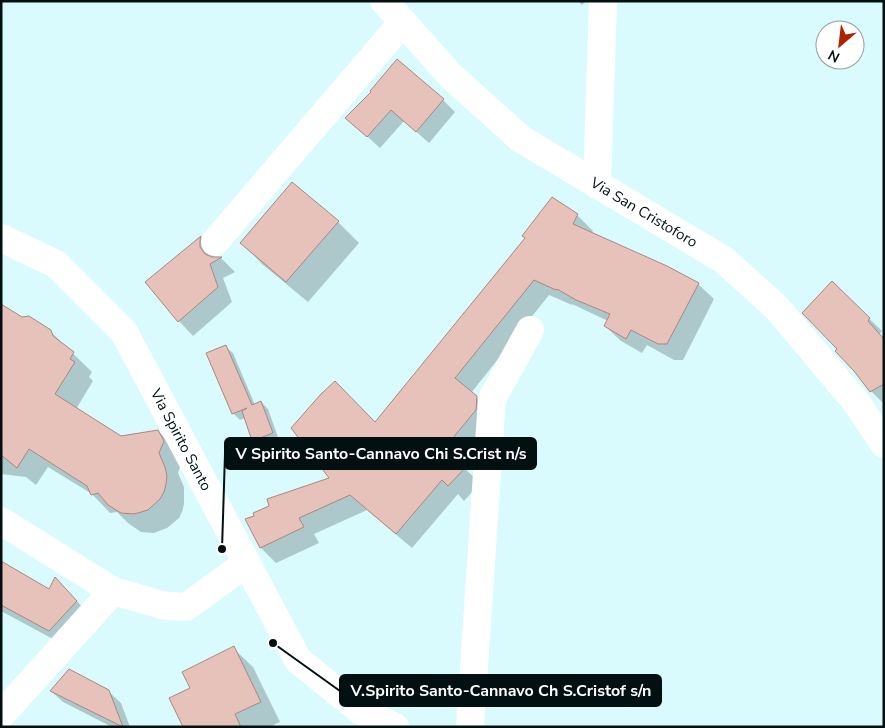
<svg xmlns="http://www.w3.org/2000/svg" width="885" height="728" viewBox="0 0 885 728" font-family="'Nunito Sans',sans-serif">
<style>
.shadow{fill:#0003}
.building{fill:#e7c2ba;stroke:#aa877f}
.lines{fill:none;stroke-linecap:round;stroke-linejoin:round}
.minor{stroke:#fff;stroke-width:28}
.labels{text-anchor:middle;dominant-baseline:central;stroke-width:5;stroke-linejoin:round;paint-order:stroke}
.street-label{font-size:15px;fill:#021011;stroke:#fff}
.leader{fill:none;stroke:#021011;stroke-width:2}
.callout-dot{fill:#021011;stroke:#fff;stroke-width:2}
.callout{fill:#021011;stroke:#021011;stroke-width:2}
.callout-label{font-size:16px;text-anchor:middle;font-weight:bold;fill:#fff}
</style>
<rect width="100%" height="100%" fill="#d9fbfd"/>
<g class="shadow">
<polygon points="578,1 586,1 582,5"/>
<polygon points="397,60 443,100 455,112 429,143 404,121 380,148 347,118 373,92"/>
<polygon points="292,184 338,222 359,243 308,302 262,264 242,243"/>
<polygon points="577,215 593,231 591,233 698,284 714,299 683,360 674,360 647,345 642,353 621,341 605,326 608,321 572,304 572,305 549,295 471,393 492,413 491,426 460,464 480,483 464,501 458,494 412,548 367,510 314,534 319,543 276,563 261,548 247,520 331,479 375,424"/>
<polygon points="201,237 214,251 214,258 221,258 235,272 223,278 232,302 193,336 179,321 146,282"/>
<polygon points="832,283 882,331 854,364"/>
<polygon points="1,306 22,319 50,331 92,372 89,377 93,381 76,409 121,437 158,431 177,450 182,461 178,473 184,487 184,504 182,512 179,518 167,528 154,533 141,532 128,523 117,512 110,513 92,494 48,467 36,485 26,477 1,474"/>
<polygon points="225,346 233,353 255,405 261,402 268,409 279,440 260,447 253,440 245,418 240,420 233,413"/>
<polygon points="884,366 884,404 871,391"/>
<polygon points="1,564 50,591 69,593 91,616 64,645 1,611"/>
<polygon points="233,648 253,667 280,722 269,727 184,727"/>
<polygon points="51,691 108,691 121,703 130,727 112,727 63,702"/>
</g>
<g class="building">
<polygon points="397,59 444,99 416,132 391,110 367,137 345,118 371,92 370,91"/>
<polygon points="292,182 339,221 286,282 240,243"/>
<polygon points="552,197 578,214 573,224 667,266 699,283 667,344 658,344 631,330 626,339 604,326 610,314 576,300 557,289 556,290 534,280 455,378 477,396 476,410 443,450 466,467 448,486 442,480 396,534 350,495 299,518 304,527 260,548 245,519 254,516 253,513 269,506 267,499 329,478 291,428 321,394 335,381 375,422 525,238 522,236"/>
<polygon points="201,236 200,240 200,247 205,254 212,257 222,257 210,264 218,287 178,322 145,282"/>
<polygon points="832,281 870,318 868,321 884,339 884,384 870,392 854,371 835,351 837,349 802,313"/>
<polygon points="1,304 22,317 29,316 51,330 53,336 74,352 70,359 75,362 55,394 121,436 158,430 164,441 159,453 165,467 167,476 166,484 164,492 160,499 148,510 134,514 121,513 108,505 98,493 91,495 87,486 29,449 17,468 1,455"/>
<polygon points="226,345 252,405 261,401 273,433 252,441 242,411 247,408 232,414 206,353"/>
<polygon points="1,561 49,589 55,577 77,601 49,631 1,605"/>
<polygon points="234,646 261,702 235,714 241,727 183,727 169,698 190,688 182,672"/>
<polygon points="69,669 109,690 123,727 50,691"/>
</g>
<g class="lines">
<g class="minor">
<path id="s1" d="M384 1 451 76 521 139 724 260 777 308 856 402 884 444"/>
<polyline points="597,185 603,1"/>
<path id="s2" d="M1 238 56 264 124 332 298 660 361 711 395 727"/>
<polyline points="215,242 403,22"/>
<polyline points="1,521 113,591"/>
<polyline points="1,715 113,591 166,606 186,607 247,563"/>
<polyline points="470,727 492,399 530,330"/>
</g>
</g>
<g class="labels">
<g class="street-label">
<text stroke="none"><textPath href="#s1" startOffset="338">Via San Cristoforo</textPath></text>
<text stroke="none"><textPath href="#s2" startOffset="279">Via Spirito Santo</textPath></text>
</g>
</g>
<path class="leader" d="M222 549L225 454M273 643L340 691"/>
<g class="callout-dot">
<circle cx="222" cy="549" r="5"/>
<circle cx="273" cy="643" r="5"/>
</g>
<g class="callout">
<rect x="225" y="438" width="311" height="31" rx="5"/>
<rect x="340" y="675" width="321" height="31" rx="5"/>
</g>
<g class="callout-label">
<text x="381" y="459">V Spirito Santo-Cannavo Chi S.Crist n/s</text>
<text x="501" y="696">V.Spirito Santo-Cannavo Ch S.Cristof s/n</text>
</g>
<rect width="885" height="728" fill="none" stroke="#021011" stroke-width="5"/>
<g transform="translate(840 45) rotate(208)"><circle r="24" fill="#ffffff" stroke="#9a9fa0"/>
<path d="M0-4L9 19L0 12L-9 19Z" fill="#ae2101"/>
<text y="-8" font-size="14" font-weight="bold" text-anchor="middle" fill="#021011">N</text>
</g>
</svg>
